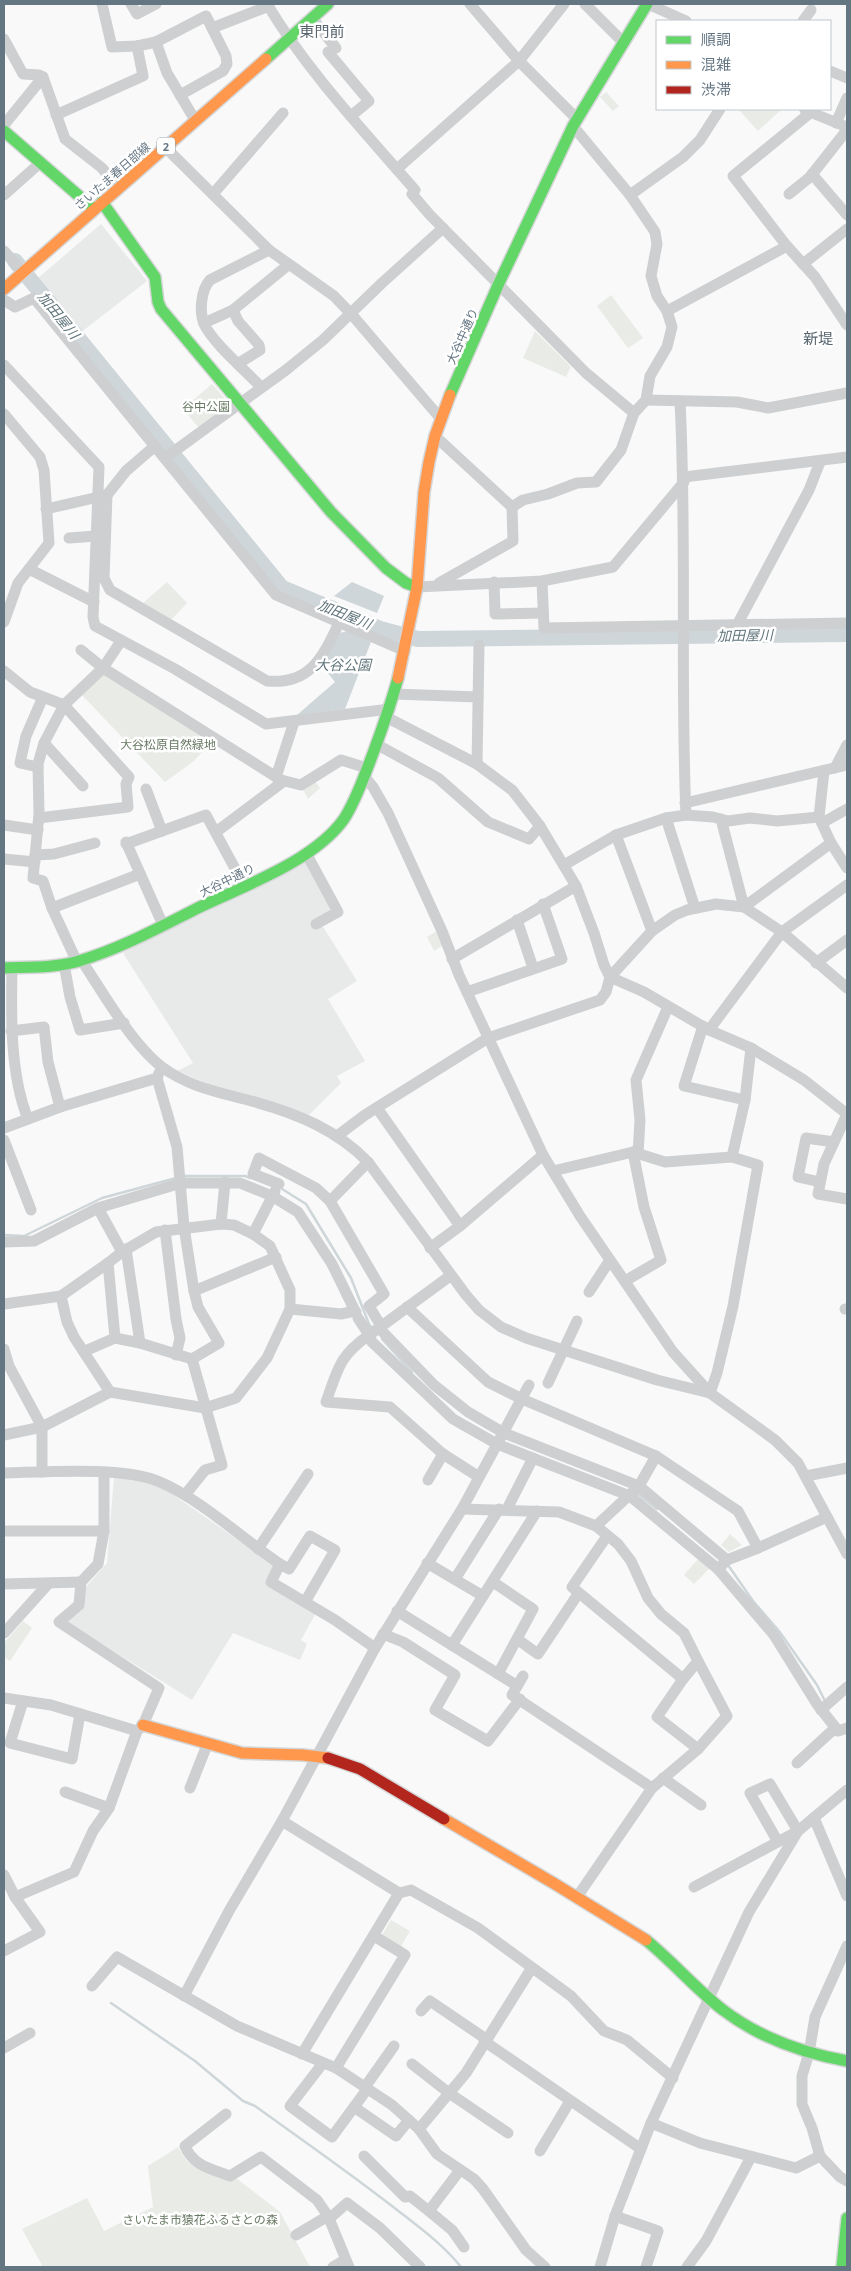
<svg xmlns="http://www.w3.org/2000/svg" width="851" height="2271" viewBox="0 0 851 2271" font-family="'Open Sans','Noto Sans JP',sans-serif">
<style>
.built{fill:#e8e9e9}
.green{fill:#e8ebe6}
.water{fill:#ced6d9}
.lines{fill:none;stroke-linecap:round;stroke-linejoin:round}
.stream{stroke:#ced6d9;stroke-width:2.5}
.river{stroke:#ced6d9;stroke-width:16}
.fast-casing{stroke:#d5d6d7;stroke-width:14}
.slow-casing{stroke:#d5d6d7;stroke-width:14}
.jam-casing{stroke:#d5d6d7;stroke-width:14}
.street{stroke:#cecfd0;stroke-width:11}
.fast{stroke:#63d668;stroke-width:11}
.slow{stroke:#ff974d;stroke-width:11}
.jam{stroke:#b3261e;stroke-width:11}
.labels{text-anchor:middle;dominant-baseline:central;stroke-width:5;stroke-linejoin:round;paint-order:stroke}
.shield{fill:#fff;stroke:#939fa8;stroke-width:1}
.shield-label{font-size:11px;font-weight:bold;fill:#657683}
.street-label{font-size:12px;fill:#657683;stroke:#fff}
.park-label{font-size:12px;fill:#687a64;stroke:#fff}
.water-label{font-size:14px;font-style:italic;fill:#60757c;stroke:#fff}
.quarter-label{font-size:15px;fill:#57646e;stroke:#fff}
</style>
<rect width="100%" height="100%" fill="#f9f9f9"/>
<g class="built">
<polygon points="101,224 147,281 80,333 37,279"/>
<polygon points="307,861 334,908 322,925 357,981 328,999 365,1061 337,1076 341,1083 309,1115 211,1085 177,1071 193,1063 123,953 223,903 247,893"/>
<polygon points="114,1477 155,1482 274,1565 265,1581 316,1613 301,1640 307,1644 300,1660 233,1633 192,1700 65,1621 86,1587 107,1563"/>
</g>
<g class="green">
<polygon points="606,92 619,106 613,111 600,97"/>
<polygon points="738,109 782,109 758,131"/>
<polygon points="611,295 643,338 628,348 597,306"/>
<polygon points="535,331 571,367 566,377 523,358"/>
<polygon points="212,384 229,403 200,429 183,409"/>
<polygon points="167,582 187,603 170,621 142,604"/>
<polygon points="103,671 212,741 194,761 165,782 80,693"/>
<polygon points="314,780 320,788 308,799 302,787"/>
<polygon points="437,931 444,945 434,951 427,937"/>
<polygon points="730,1534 742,1545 729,1552 721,1545"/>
<polygon points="700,1557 712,1566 694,1584 684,1575"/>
<polygon points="23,1621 32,1628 10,1661 4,1657 4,1643"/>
<polygon points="391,1920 410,1931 400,1948 382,1935"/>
<polygon points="178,2147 186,2160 195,2166 236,2178 280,2212 310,2267 43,2267 22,2229 87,2198 104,2231 153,2207 148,2166"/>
</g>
<g class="water">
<polygon points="352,582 384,596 377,613 334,596"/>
<polygon points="347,631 371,642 345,709 297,715 335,682 322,666 340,633"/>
</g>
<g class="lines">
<g class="stream">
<polyline points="184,1176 245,1176 250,1178"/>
<polyline points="279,1187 306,1204 351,1278 369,1324 373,1329"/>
<polyline points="4,1235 24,1236 102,1198 176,1178"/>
<polyline points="382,1339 412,1372"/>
<polyline points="636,1492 657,1509"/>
<polyline points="728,1565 753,1601 779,1631 817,1685 825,1701"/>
<path d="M111 2003 195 2061 243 2101 255 2106C301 2139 347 2171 392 2206 416 2225 442 2243 461 2267"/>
</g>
<polyline class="river" points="15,261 282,588 380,629 418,639 847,634"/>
<g class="fast-casing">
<g id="fast">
<polyline points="266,59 328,4"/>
<polyline points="4,131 94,209"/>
<polyline points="102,202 155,277 158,302 161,309 331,512 386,568 406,583 417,587"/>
<polyline points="450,395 499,283 573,126 647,4"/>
<path d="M4 968C28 967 56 968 79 961 122 948 160 927 200 907 246 885 314 861 344 819 355 802 362 782 369 764 380 735 390 707 398 678"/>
<path d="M646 1940C673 1962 696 1989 723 2010 760 2038 802 2053 847 2061"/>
<polyline points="842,2267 847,2218"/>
</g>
</g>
<g class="slow-casing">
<g id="slow">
<polyline points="4,289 266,59"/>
<polyline points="398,678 417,587 424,492 429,462 435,436 450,395"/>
<polyline points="143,1725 242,1753 303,1755 328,1758"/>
<polyline points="444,1819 555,1884 646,1940"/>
</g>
</g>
<g class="jam-casing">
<polyline id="jam" points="328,1758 360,1769 444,1819"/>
</g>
<g class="street">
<polyline points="102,4 112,47 137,46 156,42 206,16 226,56 227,64 223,71 180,95"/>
<polyline points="131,4 137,14 156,4"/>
<path d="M267 4C308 72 363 130 415 190L412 194 430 215 586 373 634 413"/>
<polyline points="470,4 519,61 577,119"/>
<polyline points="585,4 624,43"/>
<polyline points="648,4 686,21"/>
<polyline points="312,18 336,48"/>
<polyline points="803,21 811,10"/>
<polyline points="212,28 269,6"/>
<polyline points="4,39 23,74 39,75 43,77 65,139 102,168 118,188"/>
<polyline points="156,42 167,73 195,120"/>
<polyline points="328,52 369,101 351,116"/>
<polyline points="830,71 847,78"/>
<polyline points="805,110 847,127"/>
<polyline points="810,113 733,176 786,245 815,277 847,325"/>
<polyline points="56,115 143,76 137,46"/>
<polyline points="836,123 847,98"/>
<polyline points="4,125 43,77"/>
<polyline points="165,147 269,250 334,296 353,316 441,419"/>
<polyline points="397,169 519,61 564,4"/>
<polyline points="812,174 847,215"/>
<polyline points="213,194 283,113"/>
<polyline points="789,194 810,177 847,130"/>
<polyline points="4,195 40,163"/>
<polyline points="630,195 683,157 700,140 720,109"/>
<polyline points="4,251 22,271"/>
<polyline points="803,264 847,229"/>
<polyline points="4,300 15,307 34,298 276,595 405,651"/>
<polyline points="233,310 238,321 259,345 260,350 239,363"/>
<polyline points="667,311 787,246"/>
<polyline points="204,323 233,310 288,265"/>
<polyline points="4,365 99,467 93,617 95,626 175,669 266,724 390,709"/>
<path d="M261 387C246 371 213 343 204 324 199 311 201 290 210 280L269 250"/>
<polyline points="646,400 737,402 768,408 847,393"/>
<path d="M680 401C687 539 680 677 686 815L666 818 695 908"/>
<polyline points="4,414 40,457 44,470 49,543 18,583 4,622"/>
<polyline points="435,436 512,507 513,541 439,583"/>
<polyline points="165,458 286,370 323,340 382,283 443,228"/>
<polyline points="684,477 847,457"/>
<polyline points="107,495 126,471 155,446"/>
<polyline points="512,507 523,500 548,494 577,483 596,482 621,450 634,413 646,400 650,376 667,347 672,327 667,311 657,296 651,276 657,244 655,232 630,195 573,126"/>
<path d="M46 509 107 495 104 578 110 590 267 681C311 685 323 656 339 623"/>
<polyline points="69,538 96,536"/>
<polyline points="29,569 94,602"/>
<polyline points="542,581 544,628 847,623"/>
<polyline points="494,582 495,614 543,613"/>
<polyline points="417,587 542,581 613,567 684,482"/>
<polyline points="737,625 809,490 820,462"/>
<polyline points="81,650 103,668 281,780 301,785 341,760 367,768"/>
<polyline points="4,671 30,692 64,705 129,777 126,784 128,807 39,818"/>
<polyline points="394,694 478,697"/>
<polyline points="386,717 477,764 512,790 540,826 576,886 594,933 604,965 610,977 644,992 709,1030 751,1048 804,1080 847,1114"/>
<polyline points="44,743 83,786"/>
<polyline points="376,744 438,778 488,822 529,839 540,826"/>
<polyline points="477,764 479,645"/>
<polyline points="38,767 20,763 26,736 43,697"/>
<polyline points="835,768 847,745"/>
<polyline points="364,776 373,787 388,813 442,931 459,975 543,1155 580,1216 673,1352 710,1393 775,1440 798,1463 847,1554"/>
<polyline points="276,777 294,722"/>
<polyline points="146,789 162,831"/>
<polyline points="685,803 847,765"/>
<polyline points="686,815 713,817 728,821 750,818 777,821 819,817 831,843 744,907 721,819"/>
<polyline points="819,817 824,771"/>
<polyline points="822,823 847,809"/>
<polyline points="4,825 38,830"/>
<polyline points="216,832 284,781"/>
<polyline points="616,835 652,931"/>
<polyline points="126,842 163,925"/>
<polyline points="831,843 847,868"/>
<polyline points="126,844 206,815 245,887"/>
<polyline points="306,853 338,912 316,924"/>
<polyline points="35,855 54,854 95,843"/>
<polyline points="4,859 35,862"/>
<polyline points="564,865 616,835 666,818"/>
<polyline points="52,908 140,874"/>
<polyline points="517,920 533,968"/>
<polyline points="452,959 576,886"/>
<path d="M82 961C103 993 132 1044 162 1067 190 1088 223 1093 255 1102 298 1114 337 1130 368 1162L466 1295 479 1310 501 1327 526 1338 657 1380 710 1393"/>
<polyline points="77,962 52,908 43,881 33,878 39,814 38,764 44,743 64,705 103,668 121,641"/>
<polyline points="816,963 847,940"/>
<polyline points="64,964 70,997 80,1030 124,1023"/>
<path d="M12 968C11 1015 10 1075 28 1119"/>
<polyline points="467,992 562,959 543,904"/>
<polyline points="703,1026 684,1086 745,1100"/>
<polyline points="709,1030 782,932 847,885"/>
<polyline points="11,1031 44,1027 48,1062 60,1107"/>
<polyline points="377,1108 460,1226"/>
<polyline points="847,1114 824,1164 818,1194 847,1199"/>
<polyline points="4,1128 60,1107 157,1078 159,1073"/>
<polyline points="337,1136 365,1115 488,1038 600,1000 606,992 610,977 652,931 675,915 687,910 716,904 744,907 782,932 847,988"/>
<polyline points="4,1140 31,1210"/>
<polyline points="638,1154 640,1120 636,1080 668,1007"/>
<polyline points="553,1171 633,1152 665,1162 732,1157"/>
<polyline points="820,1182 798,1177 806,1138 834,1142"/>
<polyline points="279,1184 253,1174 259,1158 316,1188 330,1201 384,1294 369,1306 381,1326"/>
<polyline points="330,1201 368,1162"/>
<polyline points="98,1208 122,1252"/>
<polyline points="221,1224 225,1182"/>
<polyline points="165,1230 176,1319 180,1338 176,1355"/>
<polyline points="253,1234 275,1191"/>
<polyline points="4,1242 34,1241 98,1208 181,1183 240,1183 272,1196 298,1212 332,1264 355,1311"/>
<polyline points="430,1248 460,1226 543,1155"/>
<polyline points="126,1249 140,1343"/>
<polyline points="108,1263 115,1338 140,1343 192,1359 219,1343 198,1307 194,1291 184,1227 177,1147 157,1078"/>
<polyline points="625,1281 661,1260 644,1207 633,1152"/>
<polyline points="194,1291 276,1257"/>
<polyline points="589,1292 610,1260"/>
<polyline points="61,1296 67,1322 74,1337 110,1392"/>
<polyline points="4,1304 61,1296 108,1263 122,1252 156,1232 221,1224 234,1225 253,1234 270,1246 290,1290 290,1309 267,1358 236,1398 205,1408 110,1392 42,1427 4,1435"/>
<polyline points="407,1307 488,1382 522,1399 656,1456 738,1511 758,1548 727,1560 718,1569"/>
<polyline points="290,1309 341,1314 355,1311 356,1312"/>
<polyline points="845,1309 847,1309"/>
<polyline points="358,1318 369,1335 379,1328 434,1385 468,1412 504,1433 639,1486 727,1560"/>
<polyline points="379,1328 450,1276"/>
<polyline points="4,1349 9,1366 42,1427 42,1472"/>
<polyline points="85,1351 115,1338"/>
<polyline points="548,1383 577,1321"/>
<polyline points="710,1393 717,1373 733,1306 758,1165 732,1157 745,1100 751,1048"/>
<path d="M4 1473C45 1472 124 1466 160 1482 200 1499 243 1539 280 1564L271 1582 335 1620 375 1648"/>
<polyline points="806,1476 847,1468"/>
<path d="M479 1477 443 1454 390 1407 326 1402C338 1369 339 1356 369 1335L372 1342 453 1419 497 1444 630 1496 718 1569 774 1635 817 1704 838 1731 847 1728"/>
<polyline points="428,1480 443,1454"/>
<polyline points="185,1495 205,1470 222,1465 192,1359"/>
<polyline points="462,1509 559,1512 596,1526"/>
<polyline points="507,1509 533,1458"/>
<polyline points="4,1531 104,1531"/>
<polyline points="607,1536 572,1587 683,1679"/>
<polyline points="758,1548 827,1517"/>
<polyline points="258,1549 308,1474"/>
<polyline points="427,1563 483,1596"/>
<polyline points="280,1564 289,1569 310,1536 335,1550 305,1602"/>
<polyline points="455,1579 499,1509"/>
<polyline points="493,1582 533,1609 498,1674"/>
<polyline points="4,1584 81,1582"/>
<polyline points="397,1611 516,1685"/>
<polyline points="4,1633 48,1584"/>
<polyline points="383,1634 403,1642 455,1675 435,1710 488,1741 520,1699"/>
<polyline points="517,1639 538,1654 578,1594"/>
<polyline points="452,1645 537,1511"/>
<polyline points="523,1676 512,1695 652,1788"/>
<polyline points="4,1698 51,1705 137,1731"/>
<polyline points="23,1701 10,1743 72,1759 80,1714"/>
<polyline points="821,1710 847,1687"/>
<polyline points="698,1749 727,1716 698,1661"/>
<polyline points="797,1763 835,1728"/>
<polyline points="663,1778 701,1805"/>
<polyline points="190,1788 207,1745"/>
<polyline points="65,1792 109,1808"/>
<polyline points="814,1818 847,1896"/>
<polyline points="282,1821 399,1893 411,1890 478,1928 571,1996 604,2031 627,2040 673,2078"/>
<polyline points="4,1875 15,1897"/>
<polyline points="694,1887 798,1831 770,1784 750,1793 778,1842"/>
<polyline points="577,1897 652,1788 698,1749 657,1717 683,1679 698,1661 684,1633 661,1614 648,1598 631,1561 618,1544 596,1526 639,1486 656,1456"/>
<polyline points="847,1946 815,2017 809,2053 802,2076 802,2104 812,2128 820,2156 840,2177 847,2181"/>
<polyline points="4,1951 40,1932 15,1897 74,1872 93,1831 109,1808 137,1731 143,1725 159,1688 59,1622 79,1605 81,1582 98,1564 104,1531 104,1473"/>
<polyline points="92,1986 117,1957 237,2026 336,2068 392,2105 419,2129 437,2154 474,2179 483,2189 526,2250 545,2267"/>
<polyline points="184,1996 229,1911 282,1821 375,1648 462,1509 529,1385"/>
<polyline points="421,2011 430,2001 486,2039"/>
<polyline points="484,2041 641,2149"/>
<polyline points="4,2048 30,2033"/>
<polyline points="302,2054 399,1893"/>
<polyline points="323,2063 290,2106 332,2137 368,2088"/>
<polyline points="412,2064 449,2093 508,2133"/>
<polyline points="336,2068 405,1955 374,1936"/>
<polyline points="365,2087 394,2046"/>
<polyline points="354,2107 396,2136 409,2120"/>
<path d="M226 2114 185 2146C193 2166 212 2169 230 2176L261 2157 317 2200 328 2216 349 2267"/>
<polyline points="651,2123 700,2143 796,2168 820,2156"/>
<polyline points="419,2129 466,2073 531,1969"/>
<polyline points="540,2151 570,2101"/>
<polyline points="364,2156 405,2197 410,2196 429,2211 460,2170"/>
<polyline points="429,2211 452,2230 464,2247"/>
<polyline points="615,2216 658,2231 646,2267"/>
<polyline points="329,2219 347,2203 380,2228 420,2267"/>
<polyline points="296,2235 328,2216"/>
<polyline points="333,2267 345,2260"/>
<polyline points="600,2267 615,2216 651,2123 749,1912 798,1831 847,1790"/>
<polyline points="687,2267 706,2241 751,2157"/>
</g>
<use href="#fast" class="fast"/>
<use href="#slow" class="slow"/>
<use href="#jam" class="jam"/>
</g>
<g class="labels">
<rect class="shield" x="157" y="137.5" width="18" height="17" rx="4"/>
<g class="shield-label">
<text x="166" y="146">2</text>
</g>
<g class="street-label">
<text transform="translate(112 176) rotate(-41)">さいたま春日部線</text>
<text transform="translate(462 336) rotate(-66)">大谷中通り</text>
<text transform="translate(227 880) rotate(-26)">大谷中通り</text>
</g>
<g class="park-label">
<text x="206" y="406">谷中公園</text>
<text x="168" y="744">大谷松原自然緑地</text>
<text x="200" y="2219">さいたま市猿花ふるさとの森</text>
</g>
<g class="water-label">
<text transform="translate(59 315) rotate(51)">加田屋川</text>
<text transform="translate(345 614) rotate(22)">加田屋川</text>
<text transform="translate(745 635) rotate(-1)">加田屋川</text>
<text x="343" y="664">大谷公園</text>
</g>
<g class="quarter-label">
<text x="322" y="31">東門前</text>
<text x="818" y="338">新堤</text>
</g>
</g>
<rect width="851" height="2271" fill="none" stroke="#657683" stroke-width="10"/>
<rect x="656" y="20" width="175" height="90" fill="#ffffff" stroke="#c1c8cd"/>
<rect x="666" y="36" width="25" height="8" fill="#63d668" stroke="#c1c8cd"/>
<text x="701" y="45" font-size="15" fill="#657683">順調</text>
<rect x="666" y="61" width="25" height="8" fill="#ff974d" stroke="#c1c8cd"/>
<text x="701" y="70" font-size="15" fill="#657683">混雑</text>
<rect x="666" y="86" width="25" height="8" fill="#b3261e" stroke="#c1c8cd"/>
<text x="701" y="95" font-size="15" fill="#657683">渋滞</text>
</svg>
